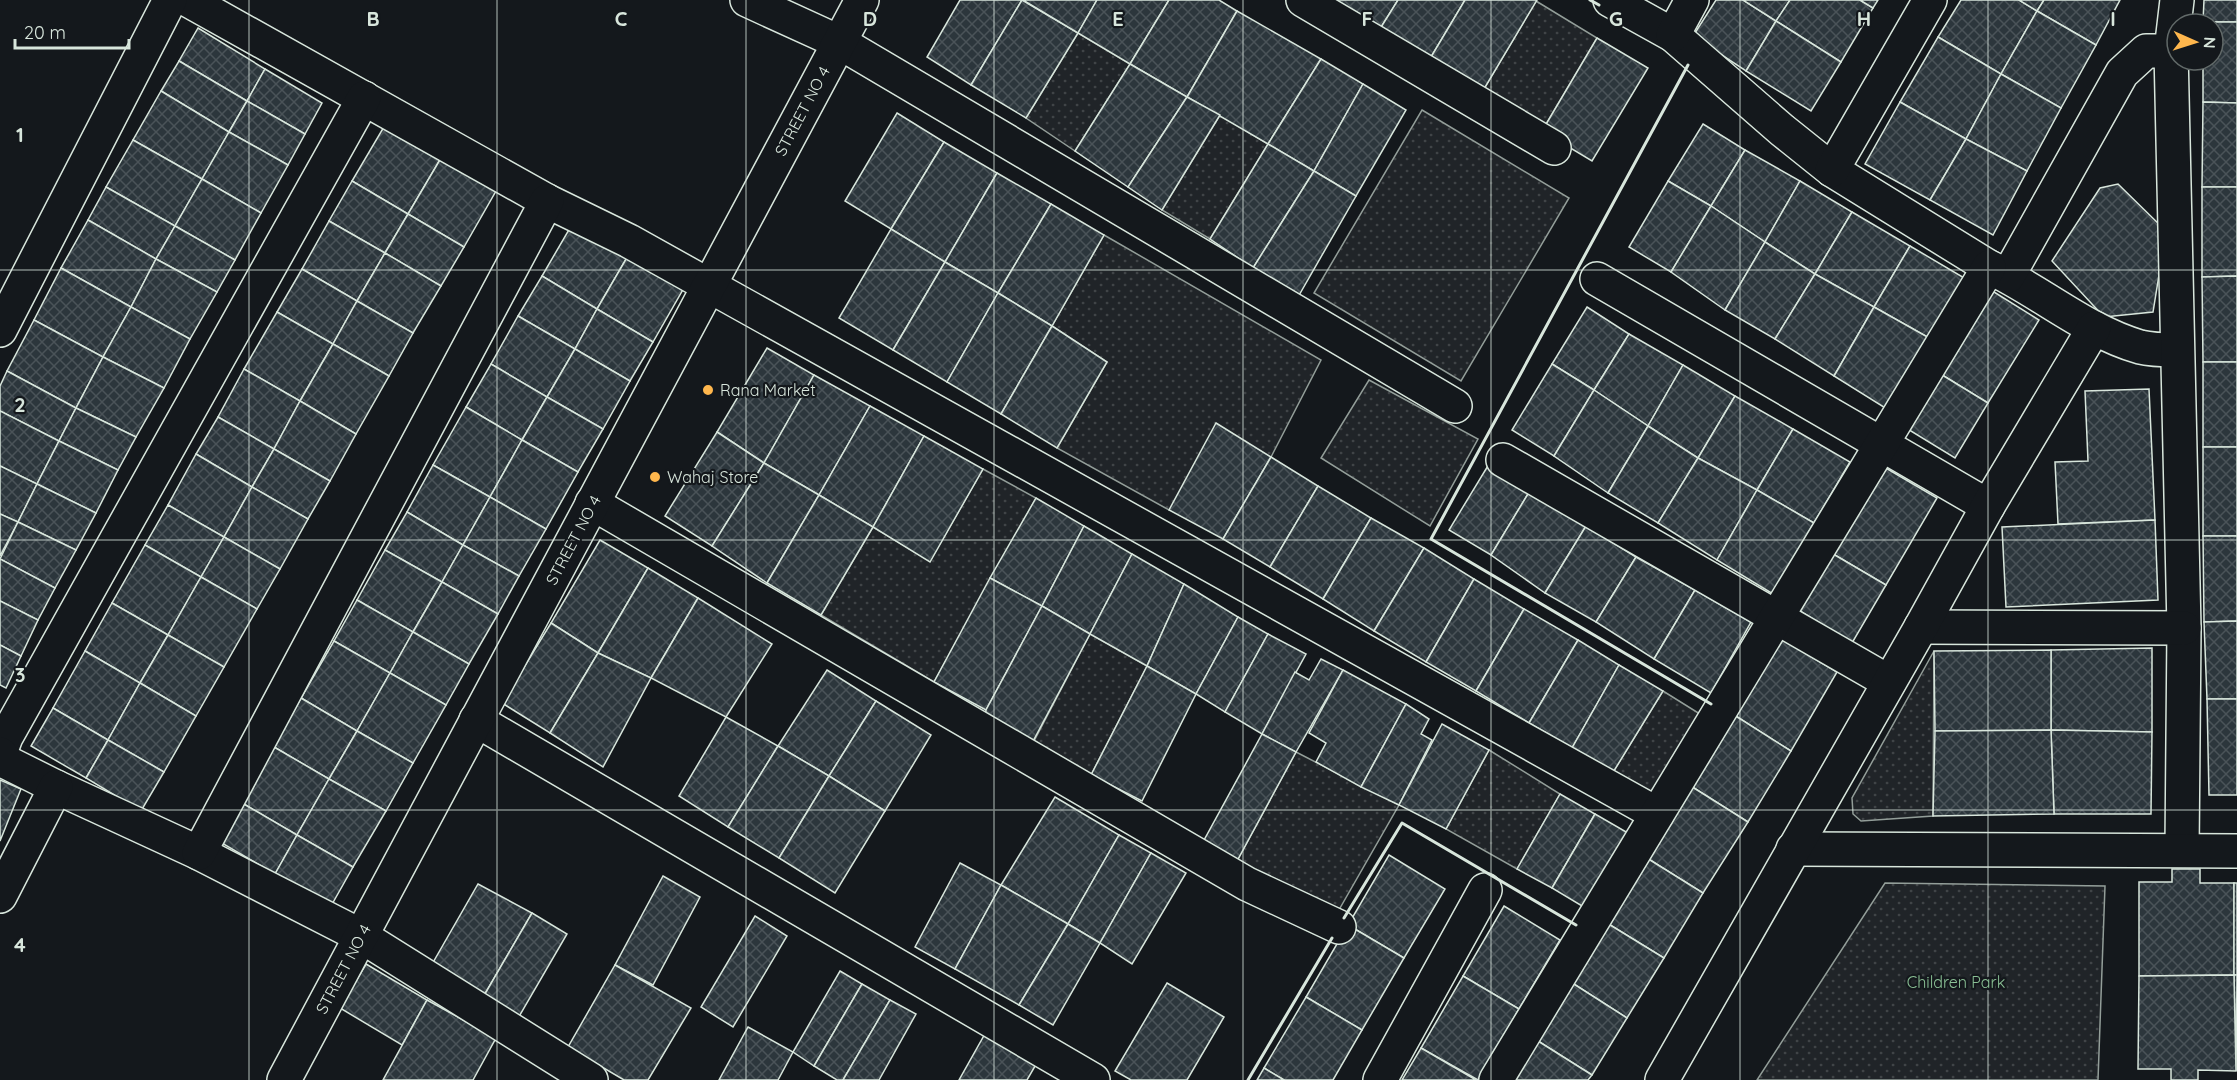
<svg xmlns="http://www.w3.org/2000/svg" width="2237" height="1080" viewBox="0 0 2237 1080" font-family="Quicksand,sans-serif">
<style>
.park{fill:url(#park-dots);stroke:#939e99;stroke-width:1.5}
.building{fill:url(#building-cross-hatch);stroke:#d8e6dc;stroke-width:1.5}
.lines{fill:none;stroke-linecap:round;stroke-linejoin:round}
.street-casing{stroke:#d8e6dc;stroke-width:36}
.street{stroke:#14181c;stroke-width:33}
.wall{stroke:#d8e6dc;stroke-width:3}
.grid{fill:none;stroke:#d8e6dc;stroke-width:1.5;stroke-opacity:0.55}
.poi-dot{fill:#ffb74d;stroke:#14181c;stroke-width:2}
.labels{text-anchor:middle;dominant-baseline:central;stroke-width:4.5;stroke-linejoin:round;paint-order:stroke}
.street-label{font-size:16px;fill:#d8e6dc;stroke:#14181c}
.poi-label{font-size:16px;fill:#d8e6dc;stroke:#14181c;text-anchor:start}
.park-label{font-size:16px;fill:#8ac095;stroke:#14181c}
.grid-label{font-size:20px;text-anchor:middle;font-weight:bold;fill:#d8e6dc;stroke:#14181c;stroke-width:4.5;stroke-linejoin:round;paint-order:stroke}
</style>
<defs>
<pattern id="park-dots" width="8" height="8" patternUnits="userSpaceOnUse" patternTransform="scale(1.5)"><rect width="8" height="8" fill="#202428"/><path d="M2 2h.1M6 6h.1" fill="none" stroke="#404447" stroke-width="1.8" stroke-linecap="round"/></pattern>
<pattern id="building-cross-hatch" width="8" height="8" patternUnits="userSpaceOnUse" patternTransform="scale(1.5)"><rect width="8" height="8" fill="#2c363c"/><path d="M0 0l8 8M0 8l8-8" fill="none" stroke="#4a5358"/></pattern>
</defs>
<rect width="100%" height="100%" fill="#14181c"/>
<g class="park">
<polygon points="1536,1 1597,38 1542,131 1481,94"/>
<polygon points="1078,33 1130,64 1075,151 1026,118"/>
<polygon points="1422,110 1569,198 1461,381 1314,293"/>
<polygon points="1220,115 1268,144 1210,239 1162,210"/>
<polygon points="1104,235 1321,360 1271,457 1169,510 1057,448 1107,362 1052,326"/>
<polygon points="1369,380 1478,439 1430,526 1321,458"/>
<polygon points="983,469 1036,498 934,682 821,615 873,527 930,561"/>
<polygon points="1090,634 1147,666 1091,775 1032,745"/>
<polygon points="1934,651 1933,816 1861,821 1853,814 1852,798"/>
<polygon points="1663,691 1700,714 1649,797 1612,774"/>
<polygon points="1489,750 1560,794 1517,869 1446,829"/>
<polygon points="1296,752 1399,805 1336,915 1237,861"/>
<polygon points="1885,883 2105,886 2098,1080 1757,1080"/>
</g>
<g class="building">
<polygon points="960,0 1022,0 971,85 927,57"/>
<polygon points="1022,0 1078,33 1026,118 971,85"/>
<polygon points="1023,0 1097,0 1078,33"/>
<polygon points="1097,0 1169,0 1130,64 1078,33"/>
<polygon points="1169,0 1219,0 1237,11 1187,97 1130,64"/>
<polygon points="1333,0 1398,0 1378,32"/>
<polygon points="1398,0 1465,0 1428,62 1378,32"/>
<polygon points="1465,0 1537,0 1481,94 1428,62"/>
<polygon points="1716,0 1743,0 1776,21 1746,71 1693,36"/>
<polygon points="1743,0 1790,0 1776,21"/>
<polygon points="1790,0 1860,0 1873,8 1841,62 1776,21"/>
<polygon points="1860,0 1878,0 1873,8"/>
<polygon points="1961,0 2019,0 2037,11 2001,74 1938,37"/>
<polygon points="2019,0 2044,0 2037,11"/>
<polygon points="2044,0 2120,0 2096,45 2037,11"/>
<polygon points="2204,0 2237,0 2237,22 2203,22"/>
<polygon points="1237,11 1321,59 1268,144 1187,97"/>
<polygon points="2037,11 2096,45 2061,108 2001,74"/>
<polygon points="1776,21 1841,62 1811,111 1746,71"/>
<polygon points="2203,22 2237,22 2237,103 2203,102 2203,60 2213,60 2213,24 2203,24"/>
<polygon points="198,28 265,69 247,101 179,61"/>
<polygon points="1938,37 2001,74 1966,139 1900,102"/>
<polygon points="1597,38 1648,68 1592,161 1542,131"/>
<polygon points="1321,59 1363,84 1314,171 1268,144"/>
<polygon points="179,61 247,101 229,132 161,91"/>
<polygon points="1130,64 1187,97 1128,187 1075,151"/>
<polygon points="265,69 322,103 305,134 247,101"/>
<polygon points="2001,74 2061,108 2027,171 1966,139"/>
<polygon points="1363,84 1406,110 1356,196 1314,171"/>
<polygon points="161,91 229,132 202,179 133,140"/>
<polygon points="1187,97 1220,115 1162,210 1128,187"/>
<polygon points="247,101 305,134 288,165 229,132"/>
<polygon points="1900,102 1966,139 1930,200 1865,164"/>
<polygon points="2203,102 2237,103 2237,187 2202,187"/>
<polygon points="897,113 944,142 891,229 845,201"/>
<polygon points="1703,124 1745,150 1711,206 1668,181"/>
<polygon points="385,125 441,158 408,214 352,181"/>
<polygon points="229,132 288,165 261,213 202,179"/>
<polygon points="1966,139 2027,171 1993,235 1930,200"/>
<polygon points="133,140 202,179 175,226 106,187"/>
<polygon points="944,142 997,173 945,262 891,229"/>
<polygon points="1268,144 1314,171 1253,268 1210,239"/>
<polygon points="1745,150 1800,181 1765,242 1711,206"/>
<polygon points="441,158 496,191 464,247 408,214"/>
<polygon points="1314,171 1356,196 1298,297 1253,268"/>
<polygon points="997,173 1051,204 998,293 945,262"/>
<polygon points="202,179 261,213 235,260 175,226"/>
<polygon points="352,181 408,214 385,253 329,221"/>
<polygon points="1668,181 1711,206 1671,272 1629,247"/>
<polygon points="1800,181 1852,212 1815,274 1765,242"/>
<polygon points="2118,184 2164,229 2165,238 2153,312 2104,317 2052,261 2100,188"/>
<polygon points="106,187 175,226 156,259 88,220"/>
<polygon points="2202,187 2237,187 2237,276 2202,277"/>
<polygon points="1051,204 1104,235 1052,326 998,293"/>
<polygon points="1711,206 1765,242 1725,310 1671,272"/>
<polygon points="1852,212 1910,246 1874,307 1815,274"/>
<polygon points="408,214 464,247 441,286 385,253"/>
<polygon points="88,220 156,259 131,307 61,268"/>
<polygon points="329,221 385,253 357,301 302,269"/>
<polygon points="574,221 629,254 597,309 542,276"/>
<polygon points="175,226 235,260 217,292 156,259"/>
<polygon points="891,229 945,262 893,350 839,318"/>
<polygon points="1765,242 1815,274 1775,339 1725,310"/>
<polygon points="1910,246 1966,279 1931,339 1874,307"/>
<polygon points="385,253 441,286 413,333 357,301"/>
<polygon points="629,254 685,286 653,342 597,309"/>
<polygon points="156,259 217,292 190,339 131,307"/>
<polygon points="945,262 998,293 947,382 893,350"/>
<polygon points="61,268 131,307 103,357 34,320"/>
<polygon points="302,269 357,301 333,344 277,312"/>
<polygon points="1815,274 1874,307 1834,376 1775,339"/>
<polygon points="542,276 597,309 575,349 518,316"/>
<polygon points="2237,276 2237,362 2203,362 2202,277"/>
<polygon points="1986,287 2039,320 1988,403 1934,370"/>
<polygon points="998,293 1052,326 1001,414 947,382"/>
<polygon points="357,301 413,333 389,376 333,344"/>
<polygon points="131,307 190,339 164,388 103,357"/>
<polygon points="1587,307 1629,334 1594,390 1552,364"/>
<polygon points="1874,307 1931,339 1890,411 1834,376"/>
<polygon points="597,309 653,342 630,381 575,349"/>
<polygon points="277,312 333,344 300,401 244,369"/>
<polygon points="518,316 575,349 547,397 491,364"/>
<polygon points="34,320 103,357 76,408 7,371"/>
<polygon points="1052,326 1107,362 1057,448 1001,414"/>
<polygon points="1629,334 1683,365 1648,426 1594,390"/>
<polygon points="333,344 389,376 356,434 300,401"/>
<polygon points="767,348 814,375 764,463 717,432"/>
<polygon points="575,349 630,381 603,429 547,397"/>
<polygon points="103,357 164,388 136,437 76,408"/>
<rect x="2203" y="362" width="34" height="85"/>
<polygon points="491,364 547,397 522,440 466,407"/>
<polygon points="1552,364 1594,390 1554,456 1512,430"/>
<polygon points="1683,365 1735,396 1698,458 1648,426"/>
<polygon points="244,369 300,401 274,449 218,417"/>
<polygon points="1934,370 1988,403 1955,458 1901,425"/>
<polygon points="7,371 76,408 59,441 0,411 0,386"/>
<polygon points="814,375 870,406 819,495 764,463"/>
<polygon points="2149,389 2155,520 2058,524 2055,462 2088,461 2085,391"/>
<polygon points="1594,390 1648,426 1608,493 1554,456"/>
<polygon points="1735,396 1793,429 1757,490 1698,458"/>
<polygon points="547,397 603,429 578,472 522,440"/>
<polygon points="300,401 356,434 330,481 274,449"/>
<polygon points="870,406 924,436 873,527 819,495"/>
<polygon points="466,407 522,440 490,497 433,465"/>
<polygon points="76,408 136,437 118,470 59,441"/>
<polygon points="0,411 59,441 37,484 0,466"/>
<polygon points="218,417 274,449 252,487 196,454"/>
<polygon points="1216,423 1271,457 1223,539 1169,510"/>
<polygon points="1648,426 1698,458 1658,523 1608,493"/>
<polygon points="1793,429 1850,462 1814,523 1757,490"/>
<polygon points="717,432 764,463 712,546 665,516"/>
<polygon points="924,436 983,469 930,562 873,527"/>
<polygon points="522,440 578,472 546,529 490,497"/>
<polygon points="59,441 118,470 96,513 37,484"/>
<rect x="2203" y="447" width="34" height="89"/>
<polygon points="274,449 330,481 308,519 252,487"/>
<polygon points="196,454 252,487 224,537 168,505"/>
<polygon points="1271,457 1318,486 1270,567 1223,539"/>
<polygon points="1698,458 1757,490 1717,560 1658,523"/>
<polygon points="764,463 819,495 767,583 712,546"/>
<polygon points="1489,464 1531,489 1491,555 1449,530"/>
<polygon points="1879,464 1937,498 1886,585 1828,551"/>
<polygon points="433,465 490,497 463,545 407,512"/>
<polygon points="0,466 37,484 18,522 0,514"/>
<polygon points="37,484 96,513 76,550 18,522"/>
<polygon points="1318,486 1371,518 1323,599 1270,567"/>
<polygon points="252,487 308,519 280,569 224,537"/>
<polygon points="1531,489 1586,526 1545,593 1491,555"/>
<polygon points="1757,490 1814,523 1773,594 1717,560"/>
<polygon points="819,495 873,527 821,615 767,583"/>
<polygon points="490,497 546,529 519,576 463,545"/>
<polygon points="1036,498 1084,526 1042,606 990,578"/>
<polygon points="168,505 224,537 201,577 145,545"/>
<polygon points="407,512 463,545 442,582 385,550"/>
<polygon points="0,514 18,522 0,556"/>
<polygon points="1371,518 1424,548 1374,631 1323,599"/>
<polygon points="2155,520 2158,600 2006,607 2002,527"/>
<polygon points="18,522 76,550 55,588 0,559"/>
<polygon points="1084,526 1132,554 1090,634 1042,606"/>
<polygon points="1586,526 1636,557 1596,622 1545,593"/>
<polygon points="2203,536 2237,536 2237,621 2204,622"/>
<polygon points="224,537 280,569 257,609 201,577"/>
<polygon points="600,540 648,568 598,653 551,623"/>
<polygon points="145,545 201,577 168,635 112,603"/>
<polygon points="463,545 519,576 498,614 442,582"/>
<polygon points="1424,548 1474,579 1426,662 1374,631"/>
<polygon points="385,550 442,582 413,632 357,600"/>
<polygon points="1828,551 1886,585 1852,643 1795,608"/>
<polygon points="1132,554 1184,584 1147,666 1090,634"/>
<polygon points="1636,557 1695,590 1654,659 1596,622"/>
<polygon points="0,559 55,588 38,620 0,601"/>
<polygon points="648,568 698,598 651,678 598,653"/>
<polygon points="201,577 257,609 224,667 168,635"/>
<polygon points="990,578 1042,606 986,710 934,682"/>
<polygon points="1474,579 1524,609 1476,691 1426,662"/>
<polygon points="442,582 498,614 469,664 413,632"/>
<polygon points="1184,584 1238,617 1196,694 1147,666"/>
<polygon points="1695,590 1751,622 1711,693 1654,659"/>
<polygon points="698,598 772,644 726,717 651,678"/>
<polygon points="357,600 413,632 390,673 334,641"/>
<polygon points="0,601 38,620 21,656 0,645"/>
<polygon points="112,603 168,635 140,683 85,651"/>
<polygon points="1042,606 1090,634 1031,745 985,722 986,710"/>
<polygon points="1524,609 1578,640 1529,723 1476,691"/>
<polygon points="1238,617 1268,634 1225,712 1196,694"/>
<polygon points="2237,621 2237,699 2207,699 2204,622"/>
<polygon points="551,623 598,653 550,733 502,703"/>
<polygon points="413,632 469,664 446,705 390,673"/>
<polygon points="1268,634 1306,654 1262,734 1225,712"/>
<polygon points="168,635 224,667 196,716 140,683"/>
<polygon points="1778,637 1837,672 1791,751 1731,713"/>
<polygon points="1578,640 1619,665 1572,748 1529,723"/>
<polygon points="334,641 390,673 357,731 301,698"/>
<polygon points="0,645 21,656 6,688 0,685"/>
<polygon points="2152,648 2152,732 2051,730 2051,650"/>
<polygon points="2051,650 2051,730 1935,731 1934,651"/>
<polygon points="85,651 140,683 108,740 53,708"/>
<polygon points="598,653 651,678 603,767 550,733"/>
<polygon points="1321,659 1343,670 1296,752 1262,734 1295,672 1309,680"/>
<polygon points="1619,665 1663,691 1612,774 1572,748"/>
<polygon points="1147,666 1196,694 1142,801 1091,775"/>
<polygon points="827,670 876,701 829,776 778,746"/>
<polygon points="1343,670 1406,704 1361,787 1316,762 1326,743 1309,733"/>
<polygon points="390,673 446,705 413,763 357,731"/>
<polygon points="140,683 196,716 164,772 108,740"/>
<polygon points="301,698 357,731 329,779 274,747"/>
<polygon points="2207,699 2237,699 2237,795 2209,795"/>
<polygon points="876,701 931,735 885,811 829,776"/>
<polygon points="1406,704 1429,719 1421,734 1432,740 1399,805 1361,787"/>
<polygon points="53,708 108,740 86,778 31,746"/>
<polygon points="1731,713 1791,751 1748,822 1686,783"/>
<polygon points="726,717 778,746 728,827 679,796"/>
<polygon points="1442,724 1489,750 1446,829 1399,805"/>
<polygon points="2051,730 2152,732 2151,814 2054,814"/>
<polygon points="2051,730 2054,814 1933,816 1935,731"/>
<polygon points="357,731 413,763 386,811 329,779"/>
<polygon points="1262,734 1296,752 1237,861 1203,842"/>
<polygon points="108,740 164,772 141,811 86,778"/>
<polygon points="778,746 829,776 779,858 728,827"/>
<polygon points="274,747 329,779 297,835 242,803"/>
<polygon points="829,776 885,811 835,893 779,858"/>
<polygon points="329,779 386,811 353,867 297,835"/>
<polygon points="0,780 21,789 0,841"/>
<polygon points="1686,783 1748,822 1703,893 1642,855"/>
<polygon points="1560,794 1595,814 1552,888 1517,869"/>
<polygon points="1055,797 1119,835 1068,924 1001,885"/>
<polygon points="242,803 297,835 275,874 220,842"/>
<polygon points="1595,814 1628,833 1582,906 1552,888"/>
<polygon points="297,835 353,867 331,906 275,874"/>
<polygon points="1119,835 1151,853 1100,943 1068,924"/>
<polygon points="1151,853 1186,873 1132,964 1100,943"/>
<polygon points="1389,855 1445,889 1404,958 1348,925"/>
<polygon points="1642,855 1703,893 1664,958 1602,920"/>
<polygon points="960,863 1001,885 955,969 915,947"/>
<polygon points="2172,869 2200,869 2200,883 2234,883 2234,975 2139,976 2139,882 2172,882"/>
<polygon points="663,876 700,897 653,985 615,965"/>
<rect x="2234" y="883" width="3" height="92"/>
<polygon points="478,884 532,913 482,999 431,966"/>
<polygon points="1001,885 1068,924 1019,1005 955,969"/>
<polygon points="1504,906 1560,940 1519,1009 1463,976"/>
<polygon points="532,913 567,934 517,1020 482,999"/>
<polygon points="755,916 787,936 733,1027 701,1007"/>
<polygon points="1602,920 1664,958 1627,1018 1566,979"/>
<polygon points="1068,924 1100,943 1053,1025 1019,1005"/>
<polygon points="1348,925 1404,958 1362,1030 1306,997"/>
<polygon points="366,964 427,1000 402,1045 340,1008"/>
<polygon points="615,965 691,1008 648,1080 624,1080 568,1047"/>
<polygon points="840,971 862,984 814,1066 793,1052"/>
<polygon points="2234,975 2237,975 2236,1071"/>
<polygon points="2234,975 2236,1071 2198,1070 2198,1080 2171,1080 2171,1069 2138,1069 2139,976"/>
<polygon points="1463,976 1519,1009 1478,1080 1421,1048"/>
<polygon points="1566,979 1627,1018 1592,1075 1530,1036"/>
<polygon points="1167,983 1224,1017 1187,1080 1131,1080 1115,1071"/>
<polygon points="862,984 890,1000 843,1080 837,1080 814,1066"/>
<polygon points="1306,997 1362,1030 1333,1080 1284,1080 1264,1068"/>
<polygon points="427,1000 496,1038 473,1080 383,1080"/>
<polygon points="890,1000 916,1014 879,1080 843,1080"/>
<polygon points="748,1027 793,1052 778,1080 719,1080"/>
<polygon points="986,1032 1038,1061 1027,1080 959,1080"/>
<polygon points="1530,1036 1592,1075 1588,1080 1502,1080"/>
<polygon points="1421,1048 1476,1080 1402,1080"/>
<polygon points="1264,1068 1284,1080 1257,1080"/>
</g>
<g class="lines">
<g class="street-casing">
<g id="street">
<polyline points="188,0 547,201 629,241 1657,814"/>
<polyline points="747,0 839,42 1455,406"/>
<polyline points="1303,0 1554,148"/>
<path d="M1610 0 1673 35 1782 130 1832 170 1989 267C2040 291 2085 331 2140 347 2152 350 2164 350 2177 350"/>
<polyline points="2177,0 2171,51 2184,628 2182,850"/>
<polyline points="1673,35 1692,0"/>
<polyline points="1832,170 1930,0"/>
<polyline points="2008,276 2122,73 2146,51 2171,51"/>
<polyline points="1597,279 1988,506"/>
<polyline points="0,330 170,0"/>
<polyline points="1503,460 1889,682"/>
<polyline points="592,503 1247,884 1339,927"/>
<polyline points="1921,627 2184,628"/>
<polyline points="476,720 1093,1080"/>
<polyline points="0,753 6,737 364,98"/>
<polyline points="0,754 8,763 56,787 199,853 361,936 591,1080"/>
<polyline points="1793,849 2237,851"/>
<polyline points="199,853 547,201"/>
<polyline points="0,896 56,787"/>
<polyline points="284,1080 862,0"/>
<polyline points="1380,1080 1485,890"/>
<polyline points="1496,1080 1989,267"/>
<polyline points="1662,1080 1921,627 1988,506 2094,328"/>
</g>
</g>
<use href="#street" class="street"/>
<g class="wall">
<polyline points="1590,0 1599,5"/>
<polyline points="1688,65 1431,539 1711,704"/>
<polyline points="1344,918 1402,823 1576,925"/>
<polyline points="1248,1080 1332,938"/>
</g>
</g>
<path class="grid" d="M249 0V1080M497 0V1080M746 0V1080M994 0V1080M1243 0V1080M1491 0V1080M1740 0V1080M1988 0V1080M0 270H2237M0 540H2237M0 810H2237"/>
<g class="poi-dot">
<circle cx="708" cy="390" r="6"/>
<circle cx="655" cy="477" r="6"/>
</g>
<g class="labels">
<g class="street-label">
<text transform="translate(802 111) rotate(-62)">STREET NO 4</text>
<text transform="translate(573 540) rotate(-62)">STREET NO 4</text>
<text transform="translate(343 969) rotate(-62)">STREET NO 4</text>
</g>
<g class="poi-label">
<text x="720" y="390">Rana Market</text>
<text x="667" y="477">Wahaj Store</text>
</g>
<g class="park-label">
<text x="1956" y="982">Children Park</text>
</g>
</g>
<g class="grid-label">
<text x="373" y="26">B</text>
<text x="621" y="26">C</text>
<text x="870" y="26">D</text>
<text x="1118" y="26">E</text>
<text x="1367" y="26">F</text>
<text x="1616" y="26">G</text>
<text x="1864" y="26">H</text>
<text x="2113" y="26">I</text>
<text x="20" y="142">1</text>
<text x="20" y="412">2</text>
<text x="20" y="682">3</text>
<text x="20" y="952">4</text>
</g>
<g transform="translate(2195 42) rotate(93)"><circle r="28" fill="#14181c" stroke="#626a69" stroke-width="1.5"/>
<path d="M0-4.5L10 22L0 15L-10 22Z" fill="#ffb74d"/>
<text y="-9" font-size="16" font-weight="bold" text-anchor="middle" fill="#d8e6dc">N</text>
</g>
<path d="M15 39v9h114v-9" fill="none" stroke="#d8e6dc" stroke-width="3"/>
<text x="24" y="39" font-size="18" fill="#d8e6dc" stroke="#14181c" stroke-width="4.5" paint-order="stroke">20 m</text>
</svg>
